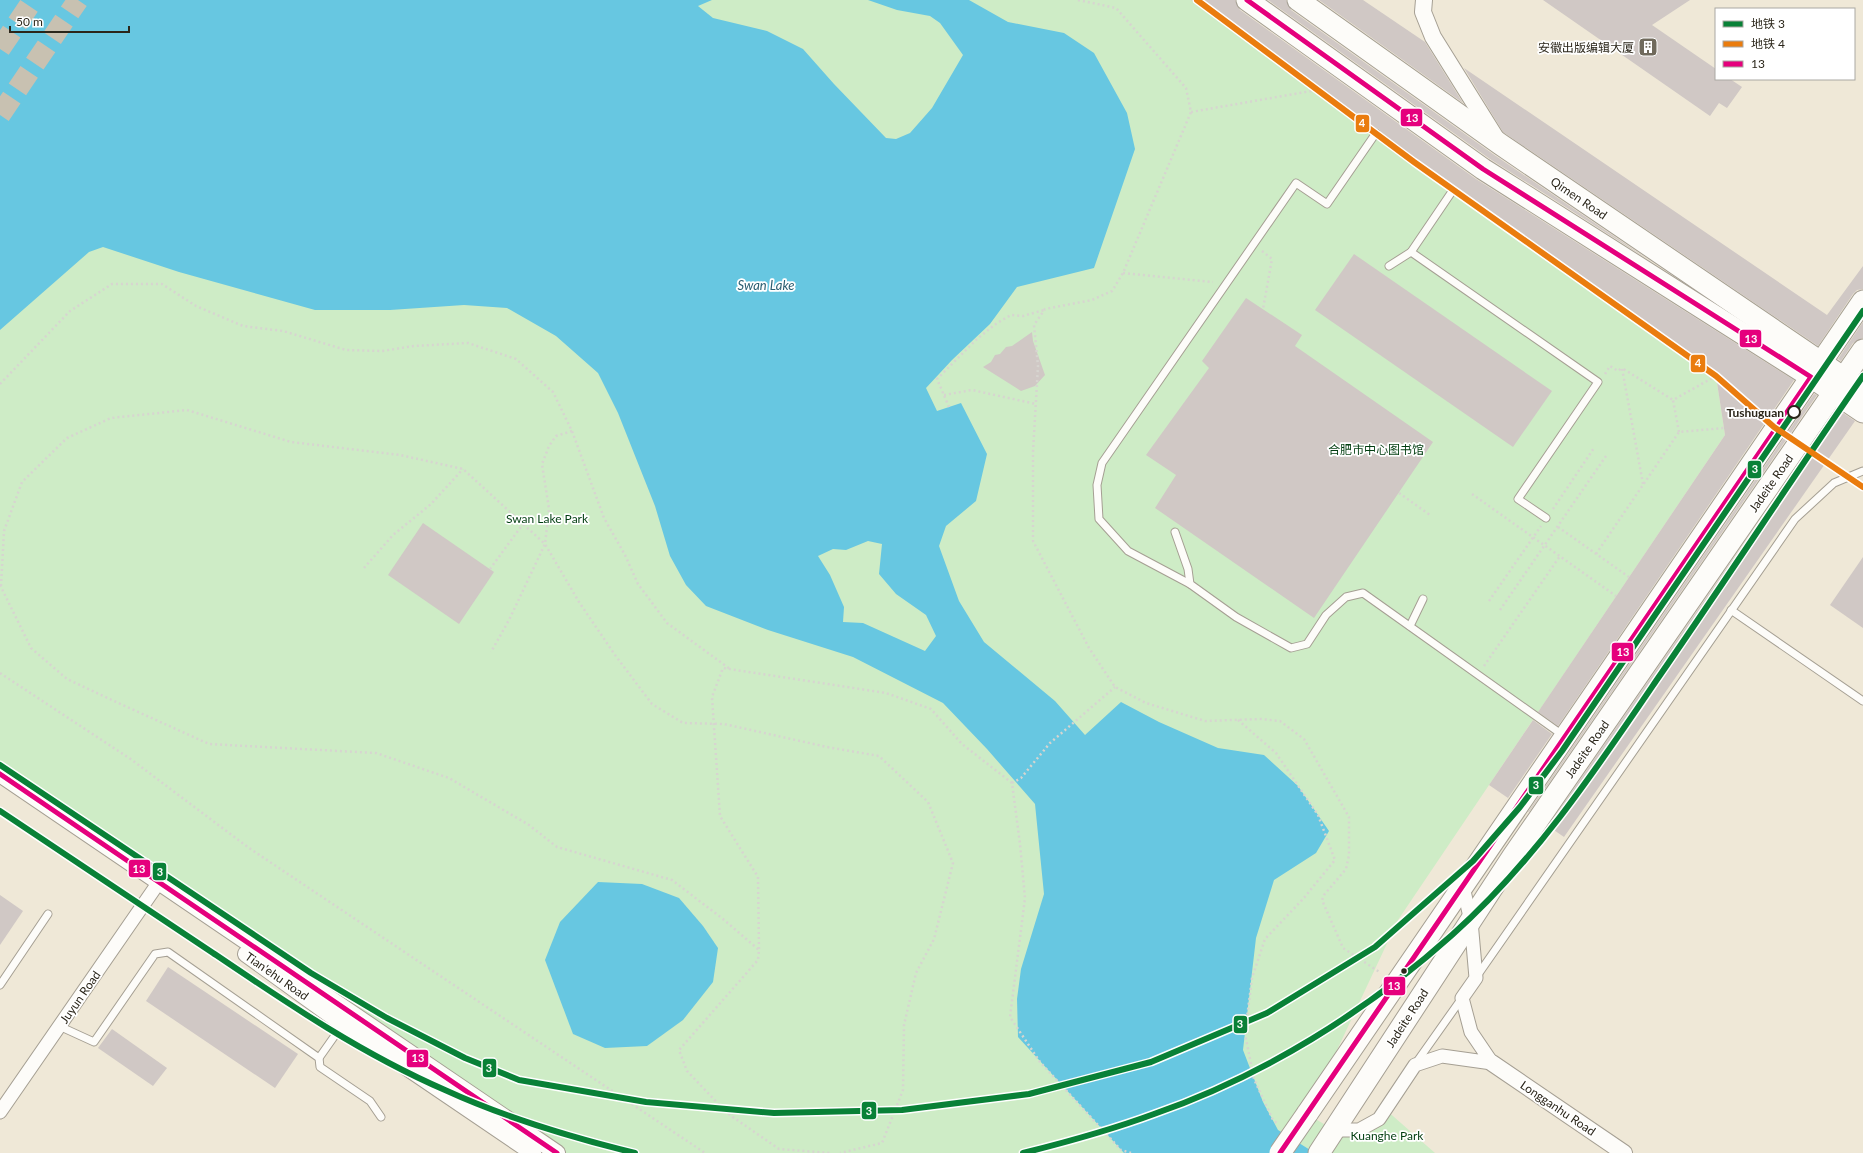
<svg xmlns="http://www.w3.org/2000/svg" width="1863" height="1153" viewBox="0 0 1863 1153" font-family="Lato,'Noto Sans SC',sans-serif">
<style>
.green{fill:#ceecc6}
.water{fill:#67c7e1;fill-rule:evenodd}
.building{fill:#d0c8c5}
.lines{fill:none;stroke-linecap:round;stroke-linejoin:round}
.primary-tunnel{stroke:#c8c1b1;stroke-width:21;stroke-dasharray:21 10;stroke-linecap:butt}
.service-casing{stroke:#a59f93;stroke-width:9}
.minor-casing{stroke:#a59f93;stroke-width:15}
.tertiary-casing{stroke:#a59f93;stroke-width:18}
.primary-casing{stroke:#a59f93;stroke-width:23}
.path{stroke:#d7d5d0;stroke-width:2.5;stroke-dasharray:2 3;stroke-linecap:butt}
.service{stroke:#fdfcf9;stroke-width:7}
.minor{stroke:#fdfcf9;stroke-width:13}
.tertiary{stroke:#fdfcf9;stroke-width:16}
.primary{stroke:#fdfcf9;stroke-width:21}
.primary-bridge-casing{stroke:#a59f93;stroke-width:23;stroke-linecap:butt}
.primary-bridge{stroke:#fdfcf9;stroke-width:21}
.bus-1-casing{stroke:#fff;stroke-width:8}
.bus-1{stroke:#e5007d;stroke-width:5}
.metro-1-casing{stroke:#fff;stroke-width:9}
.metro-2-casing{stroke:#fff;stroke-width:9}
.metro-1{stroke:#098137;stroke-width:6}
.metro-2{stroke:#ea7c0e;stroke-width:6}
.stop-dot{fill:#fff;stroke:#2b261a;stroke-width:2}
.bus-dot{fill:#2b261a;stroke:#fff;stroke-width:1.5}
.labels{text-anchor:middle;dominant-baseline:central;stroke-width:3.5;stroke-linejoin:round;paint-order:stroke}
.poi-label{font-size:12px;fill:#2b261a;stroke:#fff;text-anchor:end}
.street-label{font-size:12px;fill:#2b261a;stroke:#fff}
.stop-label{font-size:12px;font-weight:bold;fill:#2b261a;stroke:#fff;text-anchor:end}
.park-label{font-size:12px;fill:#003d10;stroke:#fff}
.water-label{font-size:13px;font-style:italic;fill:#2b5f72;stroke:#fff}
.line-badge{stroke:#fff;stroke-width:1.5}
.badge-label{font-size:11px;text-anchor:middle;font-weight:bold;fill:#fff}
</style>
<rect width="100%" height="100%" fill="#efe8d7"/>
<polygon class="green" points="0,0 1193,0 1716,376 1725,435 1398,920 1307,1114 1334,1130 1359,1130 1385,1109 1435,1153 557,1153 0,774"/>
<g class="water">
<path d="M0 0H712L698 6 713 18 767 31 803 49 834 84 886 138 896 139 910 133 932 108 963 55 940 23 930 16 897 10 868 0H969L1008 22 1064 33 1094 53 1127 113 1135 149 1094 268 1017 287 990 324 952 360 926 388 937 411 961 403 987 454 976 501 946 526 939 546 959 601 984 642 1055 701 1085 735 1121 702 1159 722 1218 748 1264 755 1298 786 1329 831 1316 853 1274 880 1256 938 1243 1050 1263 1102 1278 1130 1315 1153H1124L1018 1037 1017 999 1021 969 1044 894 1035 804 987 749 943 703 853 657 768 630 706 606 686 585 670 556 655 506 618 413 598 373 556 336 507 308 464 305 390 310H315L179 272 103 247 89 252 0 330ZM868 541 882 544 879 574 896 594 926 615 936 636 925 651 863 623 843 622 844 607 830 575 818 556 833 549 846 550Z"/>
<polygon points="598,882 642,884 679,898 703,926 718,948 713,982 683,1020 647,1046 605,1048 573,1034 545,960 560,922"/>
</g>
<g class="building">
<polygon points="1191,0 1235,0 1240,10 1476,179 1794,380 1558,726 1538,712 1725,435 1716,376 1380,137 1381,133 1379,129 1374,128 1371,131"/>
<polygon points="1268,0 1286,0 1291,10 1493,154 1652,262 1490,159"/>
<polygon points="1319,0 1363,0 1425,42 1463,103"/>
<polygon points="1543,0 1690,0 1652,25 1716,69 1716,79 1730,79 1742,87 1727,108 1719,103 1710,116"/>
<polygon points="1464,68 1827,315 1863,266 1863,289 1857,290 1853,294 1818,346 1503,132"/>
<polygon points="1354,254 1552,391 1513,447 1315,310"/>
<polygon points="1246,298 1302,335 1295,346 1433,442 1314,618 1155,508 1176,475 1146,455 1209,368 1202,361"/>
<polygon points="1863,322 1863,338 1853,343 1841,361 1838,359"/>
<polygon points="1032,332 1033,341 1045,375 1035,386 1021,391 983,367 991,362 995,355 1000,354 1006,347 1012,346"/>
<polygon points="1814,394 1817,395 1529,812 1528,812"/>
<polygon points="1837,409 1855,421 1564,837 1548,826"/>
<polygon points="423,523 494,572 459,624 388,575"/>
<polygon points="1863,557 1863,628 1830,605"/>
<polygon points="1533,720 1552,734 1508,798 1489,785"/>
<polygon points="0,895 23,911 0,945"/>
<polygon points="168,967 298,1054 275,1088 146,1001"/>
<polygon points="112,1029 167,1068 153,1086 98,1048"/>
</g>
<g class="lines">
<g class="primary-tunnel">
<polyline points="0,49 33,0"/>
<polyline points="0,115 78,0"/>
</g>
<g class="service-casing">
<g id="service">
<polyline points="1451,193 1411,252 1598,382 1518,499 1546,518"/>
<polyline points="1389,266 1411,252"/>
<polyline points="1175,532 1188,569 1190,584 1236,617 1291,648 1307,644 1326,615 1346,597 1363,593 1564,736"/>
<polyline points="1190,584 1128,551 1099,519 1097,485 1102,463 1296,183 1327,204 1376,133"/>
<polyline points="1731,610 1863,701"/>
<polyline points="1410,626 1423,599"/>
<polyline points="1477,976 1795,519 1834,483 1863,471"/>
<polyline points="0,985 48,914"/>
<polyline points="59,1026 94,1042 155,954 168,952 319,1058 320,1067 370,1101 381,1117"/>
<polyline points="319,1058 343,1024"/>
<polyline points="1416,1063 1462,998"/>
</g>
</g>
<g class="minor-casing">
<g id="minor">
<polyline points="0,1112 159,882"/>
<polyline points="1334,1130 1359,1130 1379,1119 1415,1065 1442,1056 1492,1063 1471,1032 1462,998 1476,978 1471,921 1463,887"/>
</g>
</g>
<g class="tertiary-casing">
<g id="tertiary">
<polyline points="1424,0 1423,12 1433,37 1496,138"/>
<polyline points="0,774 557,1153"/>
<polyline points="246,954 343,1024 533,1153"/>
<polyline points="1492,1063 1624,1153"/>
</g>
</g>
<g class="primary-casing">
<g id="primary">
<polyline points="1247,0 1483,169 1811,377 1863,412"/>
<polyline points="1298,0 1500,144 1863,391"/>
<polyline points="1307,1114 1863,301"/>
<polyline points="1319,1153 1513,856 1863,350"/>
</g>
</g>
<g class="path">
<polyline points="1078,0 1116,8 1186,88 1191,112 1123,273 1112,291 1092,300 1045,309 1034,325 1038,366 1033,452 1033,541 1089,648 1115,687 1146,703 1205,721 1261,719 1280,721 1304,739 1349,817 1349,855 1346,869 1324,895 1322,900 1343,948 1381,973"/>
<polyline points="1191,112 1317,90"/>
<polyline points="1262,251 1272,259 1263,309"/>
<polyline points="1123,273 1213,282"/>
<polyline points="1605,374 1610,366 1618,371 1622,368"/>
<polyline points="0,384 70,311 112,284 162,284 196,306 243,326 283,331 346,350 382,351 414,346 468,343 516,359 553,392 572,431 604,518 625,555 638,584 667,623 730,669"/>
<polyline points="944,395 972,390 1036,404"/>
<polyline points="949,407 937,379 977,339 997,323 1011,315 1023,316 1044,310"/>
<polyline points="572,431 556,436 549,446 542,464 549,509 545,544 579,602 615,655 652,704 683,723 724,724 827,747 879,756 928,802 953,863 934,939 916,973 904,1025 903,1090 882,1143 840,1153"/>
<polyline points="1679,432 1673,400 1716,376"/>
<polyline points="1643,484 1622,368 1673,400"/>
<polyline points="1399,493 1430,515"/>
<polyline points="1472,494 1616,596"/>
<polyline points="1553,509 1594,448"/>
<polyline points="1558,527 1629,577"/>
<polyline points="1596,554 1679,432 1724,428"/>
<polyline points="364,568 393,535 431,504 463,469"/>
<polyline points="490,569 523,524"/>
<polyline points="0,585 31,648 67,679 114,701 209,744 376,753 449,778 529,825 557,847 672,880 723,919 759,950 758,960 679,1050 687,1071 727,1113 779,1149 830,1153"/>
<polyline points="1,586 4,531 22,482 67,438 111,418 187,410 291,442 400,455 463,469 545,544 509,620 491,652"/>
<polyline points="1489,601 1541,526"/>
<polyline points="1500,610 1606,456"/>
<polyline points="1484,666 1560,556"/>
<polyline points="0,673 132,760 249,848 705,1153"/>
<polyline points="1238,720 1276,753 1318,815 1335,860 1303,899 1265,939 1252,978 1245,1034 1254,1079 1273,1120 1278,1124"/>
<polyline points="1012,783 1021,778 1050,743 1115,687"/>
<polyline points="759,949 758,877 720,816 712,697 723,668 886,693 931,709 962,744 1012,783 1020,844 1025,898 1010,1017 1040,1062 1121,1150 1131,1153"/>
</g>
<use href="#service" class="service"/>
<use href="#minor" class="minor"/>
<use href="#tertiary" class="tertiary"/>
<use href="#primary" class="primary"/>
<g class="primary-bridge-casing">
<polyline id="primary-bridge" points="1280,1153 1307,1114"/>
</g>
<use href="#primary-bridge" class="primary-bridge"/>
<g class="bus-1-casing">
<g id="bus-1">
<polyline points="1247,0 1483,169 1811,377 1280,1153"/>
<polyline points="0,774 557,1153"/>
</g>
</g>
<use href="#bus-1" class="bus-1"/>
<g class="metro-1-casing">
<g id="metro-1">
<polyline points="0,765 311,973 387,1018 465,1058 519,1080 646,1102 774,1113 902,1110 1029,1094 1151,1062 1267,1013 1375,947 1473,861 1520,807 1562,751 1863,311"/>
<path d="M0 811C71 859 142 905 213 953 287 1003 362 1054 445 1090 506 1118 570 1137 635 1153"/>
<path d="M1023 1153C1067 1142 1111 1130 1154 1114 1263 1076 1366 1012 1452 935 1534 862 1595 771 1656 681 1726 580 1793 477 1863 376"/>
</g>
</g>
<g class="metro-2-casing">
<polyline id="metro-2" points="1197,0 1414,162 1716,376 1774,427 1863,487"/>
</g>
<use href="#metro-1" class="metro-1"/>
<use href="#metro-2" class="metro-2"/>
</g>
<defs>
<g id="building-square" transform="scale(1)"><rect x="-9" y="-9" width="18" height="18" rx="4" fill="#706a5c" stroke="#fff"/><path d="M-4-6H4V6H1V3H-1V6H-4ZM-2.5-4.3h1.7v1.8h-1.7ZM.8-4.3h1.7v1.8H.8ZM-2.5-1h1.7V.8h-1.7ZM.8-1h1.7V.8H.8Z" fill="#fff"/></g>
</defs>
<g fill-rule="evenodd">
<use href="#building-square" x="1648" y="47"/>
</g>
<circle class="stop-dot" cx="1794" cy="412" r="6"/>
<circle class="bus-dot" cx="1404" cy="971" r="3.5"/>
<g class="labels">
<g class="poi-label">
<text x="1634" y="47">安徽出版编辑大厦</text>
</g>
<g class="street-label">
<text transform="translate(1579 198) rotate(34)">Qimen Road</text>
<text transform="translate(1771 483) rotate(-55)">Jadeite Road</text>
<text transform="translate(1587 749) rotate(-55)">Jadeite Road</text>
<text transform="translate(277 976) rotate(35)">Tian'ehu Road</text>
<text transform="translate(80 997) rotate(-55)">Juyun Road</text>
<text transform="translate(1407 1018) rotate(-57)">Jadeite Road</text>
<text transform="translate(1558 1108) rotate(34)">Longganhu Road</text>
</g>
<g class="stop-label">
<text x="1784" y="412">Tushuguan</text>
</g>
<g class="park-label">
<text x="1376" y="449">合肥市中心图书馆</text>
<text x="547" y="518">Swan Lake Park</text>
<text x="1387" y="1135">Kuanghe Park</text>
</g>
<g class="water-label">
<text x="766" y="285">Swan Lake</text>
</g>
</g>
<g class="line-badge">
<rect x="1400" y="108" width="23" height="19" rx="4" fill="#e5007d"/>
<rect x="1355" y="114" width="15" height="19" rx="4" fill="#ea7c0e"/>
<rect x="1739" y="329" width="23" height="19" rx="4" fill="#e5007d"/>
<rect x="1690" y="354" width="16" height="19" rx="4" fill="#ea7c0e"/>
<rect x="1747" y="460" width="15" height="19" rx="4" fill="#098137"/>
<rect x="1611" y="642" width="23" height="20" rx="4" fill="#e5007d"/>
<rect x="1528" y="776" width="16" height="19" rx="4" fill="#098137"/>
<rect x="128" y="859" width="23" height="19" rx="4" fill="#e5007d"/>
<rect x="152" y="862" width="15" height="19" rx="4" fill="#098137"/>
<rect x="1383" y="976" width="23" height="20" rx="4" fill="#e5007d"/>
<rect x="1233" y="1015" width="15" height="19" rx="4" fill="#098137"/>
<rect x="406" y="1049" width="23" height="19" rx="4" fill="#e5007d"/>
<rect x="482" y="1058" width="15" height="20" rx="4" fill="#098137"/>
<rect x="861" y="1101" width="16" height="19" rx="4" fill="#098137"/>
</g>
<g class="badge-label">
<text x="1412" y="122">13</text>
<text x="1362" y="127">4</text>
<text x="1751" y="343">13</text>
<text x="1698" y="367">4</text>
<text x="1755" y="473">3</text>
<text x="1623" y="656">13</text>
<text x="1536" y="789">3</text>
<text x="139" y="873">13</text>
<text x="160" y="876">3</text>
<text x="1394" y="990">13</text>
<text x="1240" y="1028">3</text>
<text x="418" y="1062">13</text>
<text x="489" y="1072">3</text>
<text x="869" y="1115">3</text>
</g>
<rect x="1715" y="8" width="140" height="72" fill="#ffffff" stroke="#aaa8a3"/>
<rect x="1723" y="21" width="20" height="6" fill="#098137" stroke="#aaa8a3"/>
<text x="1751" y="28" font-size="12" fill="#2b261a">地铁 3</text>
<rect x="1723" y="41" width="20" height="6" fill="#ea7c0e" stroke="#aaa8a3"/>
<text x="1751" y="48" font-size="12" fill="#2b261a">地铁 4</text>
<rect x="1723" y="61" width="20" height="6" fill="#e5007d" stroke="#aaa8a3"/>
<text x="1751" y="68" font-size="12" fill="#2b261a">13</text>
<path d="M10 26v6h119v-6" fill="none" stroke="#2b261a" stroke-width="2"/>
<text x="16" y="26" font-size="12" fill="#2b261a" stroke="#ffffff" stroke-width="3" paint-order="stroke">50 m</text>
</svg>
